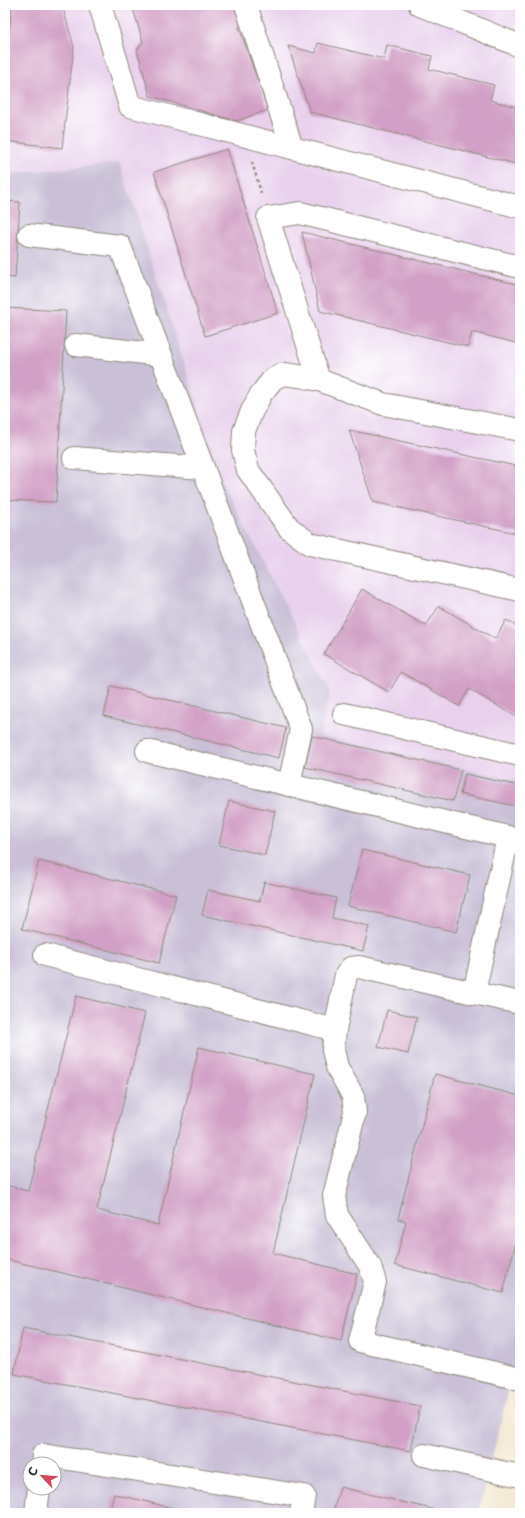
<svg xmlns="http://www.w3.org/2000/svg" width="525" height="1518" viewBox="0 0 525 1518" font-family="'Playpen Sans',sans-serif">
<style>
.built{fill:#e9d1ed}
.industrial{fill:#c9bfd7;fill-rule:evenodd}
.building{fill:#d2a0c6}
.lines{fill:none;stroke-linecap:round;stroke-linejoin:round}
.minor-casing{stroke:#8e887c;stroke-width:24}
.path{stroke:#8e887c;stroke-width:2.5;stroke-dasharray:3 3;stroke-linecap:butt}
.minor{stroke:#fff;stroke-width:22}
</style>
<rect width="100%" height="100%" fill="#fff"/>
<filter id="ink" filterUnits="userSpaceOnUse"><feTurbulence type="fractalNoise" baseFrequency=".025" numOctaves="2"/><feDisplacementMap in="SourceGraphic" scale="8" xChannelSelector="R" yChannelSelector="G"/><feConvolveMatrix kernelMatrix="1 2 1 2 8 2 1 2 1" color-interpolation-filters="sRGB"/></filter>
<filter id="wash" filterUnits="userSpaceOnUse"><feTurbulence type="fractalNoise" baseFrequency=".012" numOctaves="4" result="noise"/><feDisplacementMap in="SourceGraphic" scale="16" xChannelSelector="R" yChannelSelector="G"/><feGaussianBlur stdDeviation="0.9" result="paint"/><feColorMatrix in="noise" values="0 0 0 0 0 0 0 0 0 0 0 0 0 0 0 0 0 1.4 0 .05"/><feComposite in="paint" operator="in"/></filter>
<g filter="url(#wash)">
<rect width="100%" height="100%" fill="#f2e6cd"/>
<polygon class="built" points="5,5 520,5 520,782 320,735 330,691 222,482 120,163 5,174"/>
<path class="industrial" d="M120 163 222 482 330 691 320 735 520 782V1342L479 1513H5V174ZM30 1464H54V1488H30Z"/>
<g id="blocks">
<g class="building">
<polygon points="12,5 62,5 74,47 62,148 5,141 5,69"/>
<polygon points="132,5 243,5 249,22 239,27 268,110 236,121 150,96 137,50 143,42"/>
<polygon points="318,43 384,59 387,45 432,56 429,69 494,85 490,100 520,108 520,165 310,112 288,46 316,53"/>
<polygon points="227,149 278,313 205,336 154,172"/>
<polygon points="5,201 20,202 15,278 5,277"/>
<polygon points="302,232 520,285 520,344 472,332 468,347 320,311"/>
<polygon points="5,308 66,311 56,502 5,500"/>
<polygon points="349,430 520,467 520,534 373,502"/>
<polygon points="362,589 426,626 439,606 495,639 506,620 520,628 520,719 469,689 459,706 401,672 389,692 324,654"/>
<polygon points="111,686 286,728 279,758 104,716"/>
<polygon points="312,736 461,770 453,801 305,767"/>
<polygon points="465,774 520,786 520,807 460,794"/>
<polygon points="229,801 275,811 265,855 219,845"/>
<polygon points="362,850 470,875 456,932 348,906"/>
<polygon points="39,861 176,895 159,963 22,929"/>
<polygon points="264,882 336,898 332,918 369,926 363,951 202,915 208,890 260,901"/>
<polygon points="76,996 145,1013 97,1210 158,1225 199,1047 315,1074 273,1253 357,1274 341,1341 5,1259 6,1185 28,1191"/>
<polygon points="387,1010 417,1017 408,1054 378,1047"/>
<polygon points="435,1074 520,1096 520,1226 503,1293 395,1265 406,1221 398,1219"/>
<polygon points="23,1328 420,1406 411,1451 14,1374"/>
<polygon points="340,1487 444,1512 444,1513 333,1513"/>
<polygon points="114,1494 181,1510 181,1513 109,1513"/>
</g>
</g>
</g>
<g filter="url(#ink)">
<use href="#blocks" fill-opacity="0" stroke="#8e887c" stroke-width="1"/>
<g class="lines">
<g class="minor-casing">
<g id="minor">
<polyline points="100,5 130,106 520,207"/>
<polyline points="246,5 292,148"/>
<polyline points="420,5 520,46"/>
<polyline points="29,235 120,246 301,729 289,785"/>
<polyline points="76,345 161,355"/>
<polyline points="319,380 268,218 300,213 520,267"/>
<polyline points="520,430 383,404 319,380 299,376 284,374 273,379 261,394 252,411 244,431 243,450 248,470 289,528 310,544 520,590"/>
<polyline points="74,458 203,468"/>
<polyline points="344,714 520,755"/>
<polyline points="147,751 508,837 474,993 520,1003"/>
<polyline points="45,955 335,1030 346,975 351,968 359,967 474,993"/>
<polyline points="335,1030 333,1050 337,1067 353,1096 355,1112 334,1196 337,1215 370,1266 375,1282 360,1341 520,1379"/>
<polyline points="424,1455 520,1476"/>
<polyline points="42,1464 43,1455 304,1496 301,1513"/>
<polyline points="36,1513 39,1488"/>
</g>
</g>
<polyline class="path" points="252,162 262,196"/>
<use href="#minor" class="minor"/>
</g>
</g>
<rect width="525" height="1518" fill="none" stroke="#fff" stroke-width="20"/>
<g transform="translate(42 1476) rotate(296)"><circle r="19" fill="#ffffff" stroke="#aaaaaa"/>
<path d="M0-3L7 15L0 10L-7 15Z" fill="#d1495b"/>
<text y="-6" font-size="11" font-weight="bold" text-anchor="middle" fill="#2b2b2b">С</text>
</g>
</svg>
